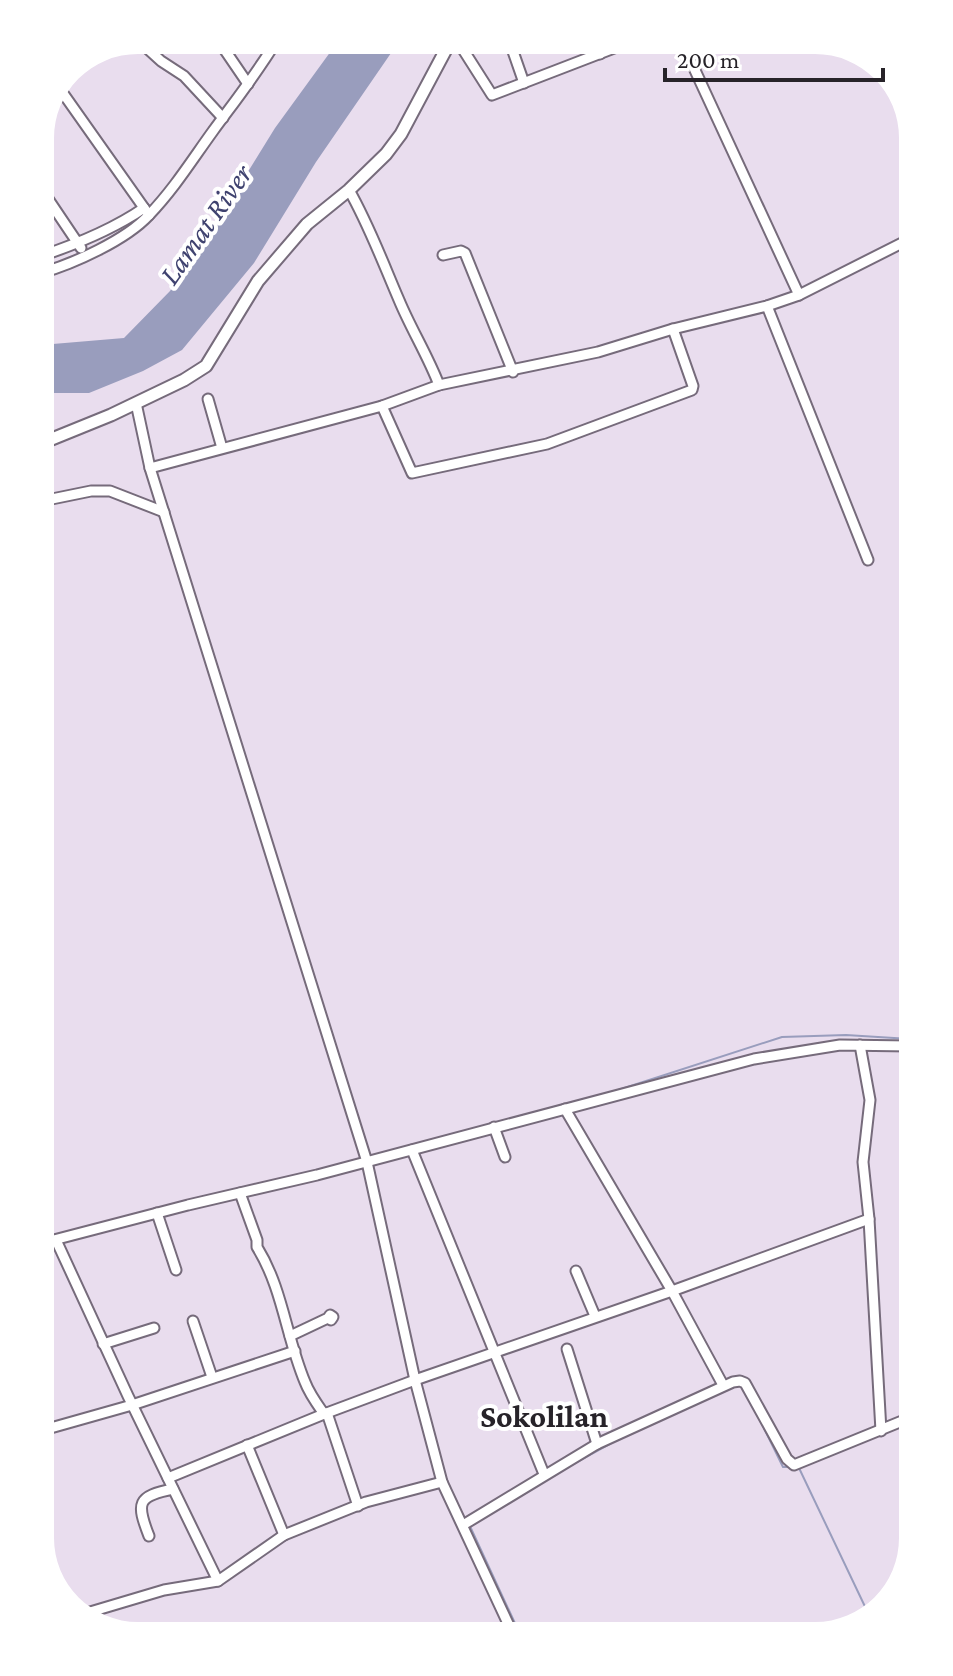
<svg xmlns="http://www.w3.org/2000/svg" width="953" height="1676" viewBox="0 0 953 1676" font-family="'Crimson Pro',serif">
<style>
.water{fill:#999dbd}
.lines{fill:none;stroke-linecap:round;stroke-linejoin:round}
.stream{stroke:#999dbd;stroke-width:2}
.minor-casing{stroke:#766b7b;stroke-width:13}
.tertiary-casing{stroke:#766b7b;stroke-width:15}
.minor{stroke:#fff;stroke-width:9}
.tertiary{stroke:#fff;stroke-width:11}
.labels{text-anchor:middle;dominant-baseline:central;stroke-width:8;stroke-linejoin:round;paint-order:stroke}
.water-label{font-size:30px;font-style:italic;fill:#3f426f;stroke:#fff}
.quarter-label{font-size:32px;font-weight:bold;fill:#272329;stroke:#fff}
</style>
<rect width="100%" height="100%" fill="#e9ddee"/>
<polygon class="water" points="339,40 400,40 316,162 254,263 182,350 143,371 89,393 42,393 41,345 124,338 170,291 209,235 275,128"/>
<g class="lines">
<g class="stream">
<polyline points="612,1092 782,1037 846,1035 910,1039"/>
<polyline points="753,1406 783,1467 792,1467"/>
<polyline points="566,1468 624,1436"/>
<polyline points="799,1468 869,1615"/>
<polyline points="469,1524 519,1632"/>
</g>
<g class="minor-casing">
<g id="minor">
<polyline points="138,40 161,61 184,76 223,118"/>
<polyline points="218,40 248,84"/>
<polyline points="457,40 492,95 635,40"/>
<polyline points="509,40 524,83"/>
<polyline points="595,40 600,54"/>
<polyline points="681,40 799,295"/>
<polyline points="60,89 149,215"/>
<polyline points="40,187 81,248"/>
<path d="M349 190C369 225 383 263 399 300 411 329 428 356 439 385"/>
<polyline points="443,255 461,251 465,253 513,372"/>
<path d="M41 256C77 244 112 230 144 208"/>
<path d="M41 273C73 264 126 240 149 215 174 189 192 160 213 131 235 101 258 72 277 40"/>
<polyline points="767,306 868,560"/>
<polyline points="208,399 222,448"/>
<polyline points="136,403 150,468 367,1162 415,1380 442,1482 512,1632"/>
<polyline points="382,406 412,473 547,444 692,390 693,386 673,329"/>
<polyline points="150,468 382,406 439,385 598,352 673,329 767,306 799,295 906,241"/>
<polyline points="42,501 91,491 110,491 164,512"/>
<polyline points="860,1045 870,1100 863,1162 869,1219 881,1431"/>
<polyline points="565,1109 672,1291 723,1385"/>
<polyline points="494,1127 505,1157"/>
<polyline points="412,1150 544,1474"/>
<path d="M240 1193 257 1240V1247C283 1289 286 1337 305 1382 309 1393 317 1404 324 1414"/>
<polyline points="157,1213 176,1270"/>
<polyline points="56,1240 128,1396 218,1581"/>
<polyline points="46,1242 188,1205 317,1175 754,1059 840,1045 910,1046"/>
<polyline points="576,1271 595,1316"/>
<polyline points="193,1321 212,1377"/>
<polyline points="290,1336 328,1318 330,1315 333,1317 331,1320"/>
<polyline points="103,1344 154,1328"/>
<polyline points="567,1349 597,1444"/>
<polyline points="327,1413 358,1506"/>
<polyline points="47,1429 132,1405 295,1351"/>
<polyline points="247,1445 284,1535"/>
<polyline points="168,1478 324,1414 415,1380 672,1291 869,1219"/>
<polyline points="463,1525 597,1444 733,1382 740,1381 745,1383 787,1459 794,1465 912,1417"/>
<path d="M149 1536C136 1503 137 1496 173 1489"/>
<polyline points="80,1615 164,1590 218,1581 284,1535 366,1502 442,1482"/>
</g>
</g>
<g class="tertiary-casing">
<polyline id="tertiary" points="42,443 111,415 184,380 206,366 258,281 307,224 349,190 386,154 401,134 451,40"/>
</g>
<use href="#minor" class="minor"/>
<use href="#tertiary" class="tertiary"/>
</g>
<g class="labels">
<g class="water-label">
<text transform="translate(205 224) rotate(-55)">Lamat River</text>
</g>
<g class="quarter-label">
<text x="544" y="1416">Sokolilan</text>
</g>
</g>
<path d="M0 0H953V1676H0ZM138 54H815A84 84 0 0 1 899 138V1538A84 84 0 0 1 815 1622H138A84 84 0 0 1 54 1538V138A84 84 0 0 1 138 54Z" fill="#fff" fill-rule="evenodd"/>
<path d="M665 68v12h218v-12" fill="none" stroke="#272329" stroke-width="4"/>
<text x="677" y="68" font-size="24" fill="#272329" stroke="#ffffff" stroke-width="6" paint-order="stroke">200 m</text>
</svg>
